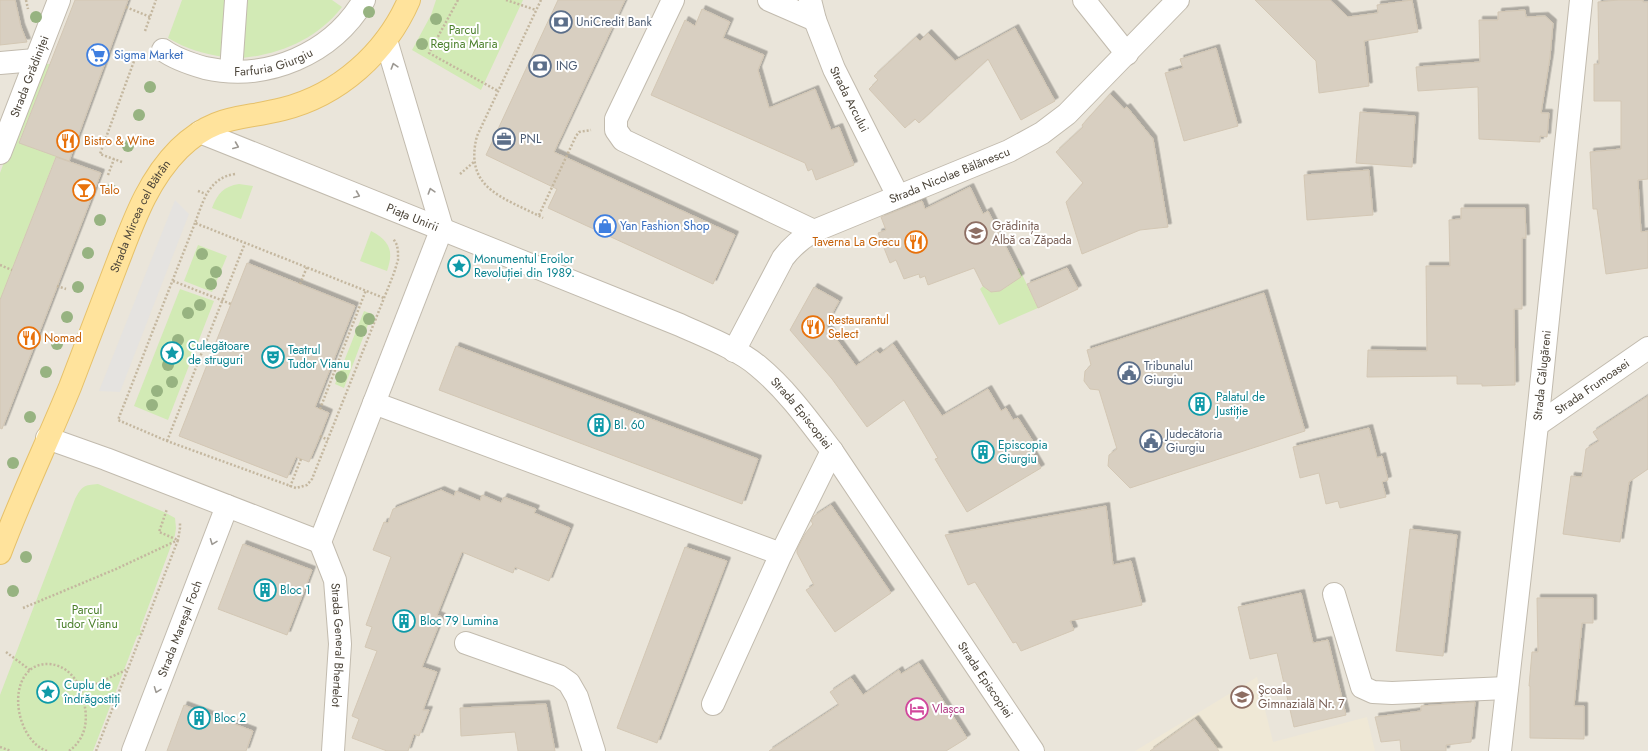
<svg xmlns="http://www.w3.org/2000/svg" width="1648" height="751" viewBox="0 0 1648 751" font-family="Jost,sans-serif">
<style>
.residential{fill:#eae5da}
.education{fill:#efe8d6}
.green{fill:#d2eab5}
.parking{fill:#e5e3e0}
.building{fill:#d8cfc1;stroke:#d3c7b4;filter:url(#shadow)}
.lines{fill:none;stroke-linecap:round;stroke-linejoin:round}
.minor-casing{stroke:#c2bbae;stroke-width:24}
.major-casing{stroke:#e6c16a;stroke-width:24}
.path{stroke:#c4b79f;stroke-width:2.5;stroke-dasharray:2 2;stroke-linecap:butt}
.minor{stroke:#fff;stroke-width:22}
.major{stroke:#ffe39c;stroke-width:22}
.tree{fill:#97b381}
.oneway{stroke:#9c9892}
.labels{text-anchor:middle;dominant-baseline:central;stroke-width:4;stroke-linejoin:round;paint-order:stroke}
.service-label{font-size:12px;fill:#4e5e75;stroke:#fff;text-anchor:start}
.park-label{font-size:12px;fill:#4a7f2a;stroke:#fff}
.shop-label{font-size:12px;fill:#366cbe;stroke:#fff;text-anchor:start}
.street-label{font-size:12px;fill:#4b4439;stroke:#fff}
.food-label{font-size:12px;fill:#c56008;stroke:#fff;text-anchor:start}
.education-label{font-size:12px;fill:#785e54;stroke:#fff;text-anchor:start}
.culture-label{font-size:12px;fill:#0d838f;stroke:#fff;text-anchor:start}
.hotel-label{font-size:12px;fill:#b23c85;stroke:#fff;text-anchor:start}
</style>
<defs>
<filter id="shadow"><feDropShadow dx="3.5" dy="-3.5" stdDeviation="0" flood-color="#0004"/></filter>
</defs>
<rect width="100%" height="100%" fill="#f6f3ec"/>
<rect class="residential" x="0" y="0" width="1648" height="751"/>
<polygon class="education" points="1257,677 1273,742 1367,717 1375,751 1135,751"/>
<g class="green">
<path d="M182 0H229L224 57C204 54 186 49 168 38Z"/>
<path d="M244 0H332L342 7C317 39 281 54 242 58Z"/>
<polygon points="436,0 523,0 481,90 412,50 431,15"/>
<polygon points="43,64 50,64 19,142 56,156 0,300 0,173 39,67"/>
<path d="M239 184 253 186 241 219 212 208C217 194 224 186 239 184Z"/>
<path d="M371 231C390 241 394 251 387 271L360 261Z"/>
<polygon points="198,245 227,256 212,292 184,281"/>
<path d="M1019 268 1038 308 999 325 980 289 983 286C993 293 998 293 1008 286L1007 274Z"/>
<polygon points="180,289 214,301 168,420 134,406"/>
<polygon points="364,311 372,314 344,388 335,384"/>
<path d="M98 484 164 512 175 518 176 528 175 535 140 629 142 634 137 636 93 751H0V695L75 499C82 486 84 485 98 484Z"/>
</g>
<polygon class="parking" points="175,200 189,214 120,392 99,391"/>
<g class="building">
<polygon points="0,0 15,0 21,27 27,42 0,45"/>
<polygon points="75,0 128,0 69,161 19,143"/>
<polygon points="558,0 625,0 554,152 735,235 713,284 548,208 557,189 486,155"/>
<polygon points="1255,0 1330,0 1348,17 1378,13 1377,5 1412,0 1418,32 1364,41 1369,86 1319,93 1316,61"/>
<polygon points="1618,0 1643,0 1643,2 1648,2 1648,179 1638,180 1641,232 1648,231 1648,268 1606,274 1597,209 1593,209 1590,152 1621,149 1621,101 1594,101 1594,64 1599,64 1598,2"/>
<polygon points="702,9 730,22 723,38 764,55 758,70 769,108 815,89 831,130 839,127 854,165 816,180 812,169 808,171 805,163 651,95 685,20 695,26"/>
<polygon points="1525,10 1526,17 1545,16 1553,23 1550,57 1541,113 1549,113 1547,137 1540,136 1540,142 1479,139 1478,87 1418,91 1416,67 1480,62 1479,20 1498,20 1498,12"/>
<polygon points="1015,28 1055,101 1021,120 988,59 919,123 915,119 905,128 869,89 878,80 874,76 916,37 920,41 928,33 955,61"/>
<polygon points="1216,48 1238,126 1184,141 1165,73 1183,68 1180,59"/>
<polygon points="1110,94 1124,109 1127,107 1153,139 1168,227 1140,230 1082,254 1066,202 1083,183 1056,152 1083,127 1082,125"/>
<polygon points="1360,112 1415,116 1412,167 1356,163"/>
<polygon points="56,157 101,173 2,429 0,428 0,300"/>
<polygon points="1369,170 1373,215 1307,220 1304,175"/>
<polygon points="970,187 983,214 988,211 1021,277 1000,291 991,292 983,286 974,268 928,285 925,276 920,278 919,274 904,279 896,260 890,263 878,233 886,230 881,217 922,201 925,209"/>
<polygon points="1461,208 1525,208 1526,238 1522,238 1522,309 1514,309 1515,385 1482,386 1482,384 1457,384 1457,376 1367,377 1368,350 1427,351 1426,266 1450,266 1449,220 1461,219"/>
<polygon points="247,263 355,306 315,407 329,413 320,436 309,462 296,457 287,478 179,436"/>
<polygon points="1067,268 1078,289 1038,308 1027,284"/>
<polygon points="814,287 839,301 826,325 856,366 877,351 880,354 893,344 942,416 988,389 1001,411 1006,408 1013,420 1018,418 1034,443 1028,446 1041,468 967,512 935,459 938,458 904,400 867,427 832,379 790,330"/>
<polygon points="1264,293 1305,431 1130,488 1108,466 1109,455 1117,449 1099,390 1090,389 1084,381 1085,371 1091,365 1087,350"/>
<polygon points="456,346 758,459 742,504 439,390"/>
<polygon points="1648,396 1648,469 1629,482 1620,542 1563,534 1571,476 1582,477 1586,449 1599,441 1593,432"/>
<polygon points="1369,428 1377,458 1382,456 1388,480 1382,482 1386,497 1340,508 1338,501 1326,504 1319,473 1300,478 1293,447"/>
<polygon points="441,490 454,496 456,491 480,501 482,495 501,503 504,497 536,509 534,513 570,528 549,581 515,567 513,573 462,552 437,615 442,617 422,667 437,672 423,710 429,710 419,736 414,734 408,751 387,751 352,738 359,719 352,716 377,651 365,647 372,627 366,625 391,557 373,550 384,522 388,523 393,509"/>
<polygon points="831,505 891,593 835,632 806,590 814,585 797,553 797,549 805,534 813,524 811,521 814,516"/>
<polygon points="1106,506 1113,565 1131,561 1142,605 1070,621 1074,630 1021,651 1016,642 1013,643 975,582 968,585 945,535"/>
<polygon points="1410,529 1457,535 1443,656 1396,651"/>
<polygon points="243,544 312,570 287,635 218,609"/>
<polygon points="685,547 727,561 657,743 617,728"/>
<polygon points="1301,593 1313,643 1328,640 1346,715 1294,727 1277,653 1250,659 1238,607"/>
<polygon points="1537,598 1593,598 1593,623 1582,623 1574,706 1584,706 1584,739 1530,738 1530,686 1529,686 1532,652 1538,652"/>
<polygon points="919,663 967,738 946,751 769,751 839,705 830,692 851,678 863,695 899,670 901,674"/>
<polygon points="1475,702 1471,742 1446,745 1446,751 1401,751 1400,740 1381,742 1375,717 1421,711 1421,706"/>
<polygon points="546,704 555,751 518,751 515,732 461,736 460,708"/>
<polygon points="184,705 253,731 246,751 167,751"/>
<polygon points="1195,719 1219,751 1150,751"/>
</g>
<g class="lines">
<g class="minor-casing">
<g id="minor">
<polyline points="673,0 616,119 616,130 623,140 814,231"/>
<polyline points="769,0 815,20"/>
<path id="s1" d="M810 0 815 20 834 69 898 196"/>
<polyline points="1084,0 1127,54"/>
<polyline points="386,40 442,228"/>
<path id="s2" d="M163 50C175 59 191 64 205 68 267 82 332 54 364 0"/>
<polyline points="0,63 35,60"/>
<polyline points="231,71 236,0"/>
<path id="s3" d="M200 132 680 325C704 336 738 349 758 366 787 390 809 421 832 451L1033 751"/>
<path id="s4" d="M0 153 59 0"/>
<path id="s5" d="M734 351 783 258C792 246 802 238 814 231L1009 151 1042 133 1067 114 1178 0"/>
<polyline points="374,403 781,554"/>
<path id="s6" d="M1537 425 1648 348"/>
<polyline points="47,438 106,459 320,542"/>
<polyline points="320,542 442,228"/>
<path id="s7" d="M320 542 335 580 340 644 333 751"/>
<polyline points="1334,594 1362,687 1373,692 1392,693 1507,688"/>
<polyline points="466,643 559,676 569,683 577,697 594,751"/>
<polyline points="713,704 781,554 832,451"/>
<path id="s8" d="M133 751 227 506"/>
<path id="s9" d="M1500 751 1537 425 1581 0"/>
</g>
</g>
<g class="major-casing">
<g id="major">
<path id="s10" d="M0 553C21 497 47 443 70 387 86 346 101 305 117 264 133 223 147 181 179 149 215 114 240 120 283 109 339 95 386 53 409 0"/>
</g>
</g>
<g class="path">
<polyline points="26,0 28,9"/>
<polyline points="458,0 429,53 498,91"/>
<polyline points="506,0 536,10"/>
<path d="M541 0 477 136C463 190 506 198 543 218"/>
<polyline points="126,7 150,17"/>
<polyline points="145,31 156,0"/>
<polyline points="122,162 100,154 137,53"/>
<path d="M235 174C208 178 203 202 195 223L384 298"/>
<polyline points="460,174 475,161"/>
<polyline points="108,175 114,159"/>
<polyline points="198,191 206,194"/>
<polyline points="539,215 576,136 579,132 591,130"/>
<polyline points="195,223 118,420 167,441 296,488 307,485 312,479 394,273 398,260 398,252 397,245 393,238"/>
<polyline points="0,265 12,270"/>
<polyline points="173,281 231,304"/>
<polyline points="300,284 307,267"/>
<polyline points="57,286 66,289"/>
<polyline points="320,409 366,290"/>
<polyline points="320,436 328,440"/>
<polyline points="167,441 245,243"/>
<polyline points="290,487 301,459"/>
<polyline points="23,608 116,569 178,540 180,528 180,522"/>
<polyline points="6,652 30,670"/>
<polyline points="81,691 126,670"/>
<polyline points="0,747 11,751"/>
<path d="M47 751C20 742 7 690 30 670 34 666 41 664 47 664 70 664 83 686 85 708 88 725 83 741 69 751"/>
<polyline points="96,751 178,540 159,532 167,509"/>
</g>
<use href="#minor" class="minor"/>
<use href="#major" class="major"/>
</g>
<g class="tree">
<circle cx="369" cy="12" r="6"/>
<circle cx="36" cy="17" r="6"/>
<circle cx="436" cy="19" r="6"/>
<circle cx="422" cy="44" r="6"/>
<circle cx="150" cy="87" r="6"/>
<circle cx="139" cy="115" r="6"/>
<circle cx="128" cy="146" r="6"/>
<circle cx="111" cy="190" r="6"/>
<circle cx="100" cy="220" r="6"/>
<circle cx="88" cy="253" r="6"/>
<circle cx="202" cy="254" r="6"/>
<circle cx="216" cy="272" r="6"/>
<circle cx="211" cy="284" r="6"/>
<circle cx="78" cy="287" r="6"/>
<circle cx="200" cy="305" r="6"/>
<circle cx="188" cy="313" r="6"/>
<circle cx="67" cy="317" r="6"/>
<circle cx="369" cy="319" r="6"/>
<circle cx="361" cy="331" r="6"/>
<circle cx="178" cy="340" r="6"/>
<circle cx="57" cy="344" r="6"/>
<circle cx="168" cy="365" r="6"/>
<circle cx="46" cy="372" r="6"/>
<circle cx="341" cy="377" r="6"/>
<circle cx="172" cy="382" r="6"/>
<circle cx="157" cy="391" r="6"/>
<circle cx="152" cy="405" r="6"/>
<circle cx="30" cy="417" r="6"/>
<circle cx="13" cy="463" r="6"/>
<circle cx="26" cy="557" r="6"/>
<circle cx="13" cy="591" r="6"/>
</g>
<defs><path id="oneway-chevron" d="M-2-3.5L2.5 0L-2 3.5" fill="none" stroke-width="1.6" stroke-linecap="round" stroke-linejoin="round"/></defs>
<g class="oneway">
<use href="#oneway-chevron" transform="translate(394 66) rotate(-107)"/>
<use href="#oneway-chevron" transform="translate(236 146) rotate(22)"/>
<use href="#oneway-chevron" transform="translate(431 191) rotate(-107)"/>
<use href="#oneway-chevron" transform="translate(357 195) rotate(22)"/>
<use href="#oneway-chevron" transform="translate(213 542) rotate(111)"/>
<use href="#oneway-chevron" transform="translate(157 690) rotate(111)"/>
</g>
<defs>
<g id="bank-ring" transform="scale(1.15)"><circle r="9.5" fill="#fff" stroke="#5c6f8a" stroke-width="1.5"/><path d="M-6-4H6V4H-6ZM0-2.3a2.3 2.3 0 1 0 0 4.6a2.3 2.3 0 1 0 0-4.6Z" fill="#5c6f8a"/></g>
<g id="supermarket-ring" transform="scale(1.15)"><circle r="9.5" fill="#fff" stroke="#3f7fe0" stroke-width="1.5"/><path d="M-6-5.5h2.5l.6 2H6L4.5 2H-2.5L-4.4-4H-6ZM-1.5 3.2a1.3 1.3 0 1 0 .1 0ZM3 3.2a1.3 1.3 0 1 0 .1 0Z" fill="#3f7fe0"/></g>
<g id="office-ring" transform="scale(1.15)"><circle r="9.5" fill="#fff" stroke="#5c6f8a" stroke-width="1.5"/><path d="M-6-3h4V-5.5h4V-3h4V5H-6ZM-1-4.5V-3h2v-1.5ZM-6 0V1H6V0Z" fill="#5c6f8a"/></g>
<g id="restaurant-ring" transform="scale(1.15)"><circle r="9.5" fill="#fff" stroke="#e8710a" stroke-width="1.5"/><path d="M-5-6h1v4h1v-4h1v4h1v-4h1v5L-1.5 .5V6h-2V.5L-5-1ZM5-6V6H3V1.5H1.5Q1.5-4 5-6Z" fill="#e8710a"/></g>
<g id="bar-ring" transform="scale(1.15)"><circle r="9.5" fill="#fff" stroke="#e8710a" stroke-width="1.5"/><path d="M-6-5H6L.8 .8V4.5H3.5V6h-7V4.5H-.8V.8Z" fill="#e8710a"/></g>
<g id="shop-ring" transform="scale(1.15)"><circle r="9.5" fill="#fff" stroke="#3f7fe0" stroke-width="1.5"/><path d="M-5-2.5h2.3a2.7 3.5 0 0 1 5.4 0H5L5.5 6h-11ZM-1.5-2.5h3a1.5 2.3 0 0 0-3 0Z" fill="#3f7fe0"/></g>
<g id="school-ring" transform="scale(1.15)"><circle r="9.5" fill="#fff" stroke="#8d6e63" stroke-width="1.5"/><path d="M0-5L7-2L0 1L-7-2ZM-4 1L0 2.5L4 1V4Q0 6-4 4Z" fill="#8d6e63"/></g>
<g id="sight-ring" transform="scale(1.15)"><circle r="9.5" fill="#fff" stroke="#0f9aa8" stroke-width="1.5"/><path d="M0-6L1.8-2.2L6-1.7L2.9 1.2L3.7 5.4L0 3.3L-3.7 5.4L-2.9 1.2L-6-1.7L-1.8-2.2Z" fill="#0f9aa8"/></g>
<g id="theatre-ring" transform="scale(1.15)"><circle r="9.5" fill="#fff" stroke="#0f9aa8" stroke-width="1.5"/><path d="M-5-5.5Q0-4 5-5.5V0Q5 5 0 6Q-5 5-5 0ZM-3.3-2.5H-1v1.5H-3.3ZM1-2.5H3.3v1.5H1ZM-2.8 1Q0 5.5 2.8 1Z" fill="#0f9aa8"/></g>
<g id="civic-ring" transform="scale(1.15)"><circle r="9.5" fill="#fff" stroke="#5c6f8a" stroke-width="1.5"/><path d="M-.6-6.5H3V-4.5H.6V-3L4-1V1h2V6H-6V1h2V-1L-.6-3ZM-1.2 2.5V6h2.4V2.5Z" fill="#5c6f8a"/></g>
<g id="building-ring" transform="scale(1.15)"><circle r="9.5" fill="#fff" stroke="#0f9aa8" stroke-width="1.5"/><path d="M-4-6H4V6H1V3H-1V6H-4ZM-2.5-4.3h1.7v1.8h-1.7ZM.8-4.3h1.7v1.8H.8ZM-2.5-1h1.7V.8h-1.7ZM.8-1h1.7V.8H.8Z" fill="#0f9aa8"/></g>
<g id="hotel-ring" transform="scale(1.15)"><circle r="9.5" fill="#fff" stroke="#d1479c" stroke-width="1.5"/><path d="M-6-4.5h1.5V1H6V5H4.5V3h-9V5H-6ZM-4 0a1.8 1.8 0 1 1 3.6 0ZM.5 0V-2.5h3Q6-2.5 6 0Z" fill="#d1479c"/></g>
</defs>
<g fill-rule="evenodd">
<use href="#bank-ring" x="561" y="22"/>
<use href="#supermarket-ring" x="98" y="55"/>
<use href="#bank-ring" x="540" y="66"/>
<use href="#office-ring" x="504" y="139"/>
<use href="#restaurant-ring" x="68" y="141"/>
<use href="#bar-ring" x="84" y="190"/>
<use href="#shop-ring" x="605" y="226"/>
<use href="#school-ring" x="976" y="233"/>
<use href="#restaurant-ring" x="916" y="242"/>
<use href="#sight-ring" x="459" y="266"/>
<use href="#restaurant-ring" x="813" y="327"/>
<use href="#restaurant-ring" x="29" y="338"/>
<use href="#sight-ring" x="172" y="353"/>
<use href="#theatre-ring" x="273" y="357"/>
<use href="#civic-ring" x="1129" y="373"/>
<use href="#building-ring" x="1200" y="404"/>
<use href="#building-ring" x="599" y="425"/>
<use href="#civic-ring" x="1151" y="441"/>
<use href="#building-ring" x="983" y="452"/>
<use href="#building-ring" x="265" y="590"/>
<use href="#building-ring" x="404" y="621"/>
<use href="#sight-ring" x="48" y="692"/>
<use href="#school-ring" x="1242" y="697"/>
<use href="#hotel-ring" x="917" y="709"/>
<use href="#building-ring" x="199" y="718"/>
</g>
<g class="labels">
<g class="service-label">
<text x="576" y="22">UniCredit Bank</text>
<text x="556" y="66">ING</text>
<text x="520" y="139">PNL</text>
<text x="1144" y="366">Tribunalul<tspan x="1144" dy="14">Giurgiu</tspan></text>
<text x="1166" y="434">Judecătoria<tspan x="1166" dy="14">Giurgiu</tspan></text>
</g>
<g class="park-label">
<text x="464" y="30">Parcul<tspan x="464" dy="14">Regina Maria</tspan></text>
<text x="87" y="610">Parcul<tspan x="87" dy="14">Tudor Vianu</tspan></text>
</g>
<g class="shop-label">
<text x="114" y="55">Sigma Market</text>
<text x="620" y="226">Yan Fashion Shop</text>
</g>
<g class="street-label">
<text stroke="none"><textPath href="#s2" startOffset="116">Farfuria Giurgiu</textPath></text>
<text stroke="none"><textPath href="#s4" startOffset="82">Strada Grădiniței</textPath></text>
<text stroke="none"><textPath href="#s1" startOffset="107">Strada Arcului</textPath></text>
<text stroke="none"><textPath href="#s5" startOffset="293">Strada Nicolae Bălănescu</textPath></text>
<text stroke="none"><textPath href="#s3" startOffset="229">Piața Unirii</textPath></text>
<text stroke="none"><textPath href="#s10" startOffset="365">Strada Mircea cel Bătrân</textPath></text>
<text stroke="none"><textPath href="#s9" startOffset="378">Strada Călugăreni</textPath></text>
<text stroke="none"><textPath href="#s6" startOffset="67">Strada Frumoasei</textPath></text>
<text stroke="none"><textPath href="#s3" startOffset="670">Strada Episcopiei</textPath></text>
<text stroke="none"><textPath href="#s8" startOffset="131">Strada Mareșal Foch</textPath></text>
<text stroke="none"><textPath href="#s7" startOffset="106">Strada General Bhertelot</textPath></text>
<text stroke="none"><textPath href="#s3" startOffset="994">Strada Episcopiei</textPath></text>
</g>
<g class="food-label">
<text x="84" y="141">Bistro &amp; Wine</text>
<text x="100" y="190">Talo</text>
<text x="900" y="242" text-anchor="end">Taverna La Grecu</text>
<text x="828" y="320">Restaurantul<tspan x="828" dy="14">Select</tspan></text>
<text x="44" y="338">Nomad</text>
</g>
<g class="education-label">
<text x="992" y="226">Grădinița<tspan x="992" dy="14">Albă ca Zăpada</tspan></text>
<text x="1258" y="690">Şcoala<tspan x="1258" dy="14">Gimnazială Nr. 7</tspan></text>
</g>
<g class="culture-label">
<text x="474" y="259">Monumentul Eroilor<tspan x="474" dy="14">Revoluției din 1989.</tspan></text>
<text x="188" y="346">Culegătoare<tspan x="188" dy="14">de struguri</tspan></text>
<text x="288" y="350">Teatrul<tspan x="288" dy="14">Tudor Vianu</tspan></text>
<text x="1216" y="397">Palatul de<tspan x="1216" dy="14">Justiție</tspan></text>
<text x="614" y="425">Bl. 60</text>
<text x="998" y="445">Episcopia<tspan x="998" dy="14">Giurgiu</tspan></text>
<text x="280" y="590">Bloc 1</text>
<text x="420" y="621">Bloc 79 Lumina</text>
<text x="64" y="685">Cuplu de<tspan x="64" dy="14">îndrăgostiți</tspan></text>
<text x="214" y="718">Bloc 2</text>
</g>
<g class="hotel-label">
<text x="932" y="709">Vlașca</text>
</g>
</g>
</svg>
